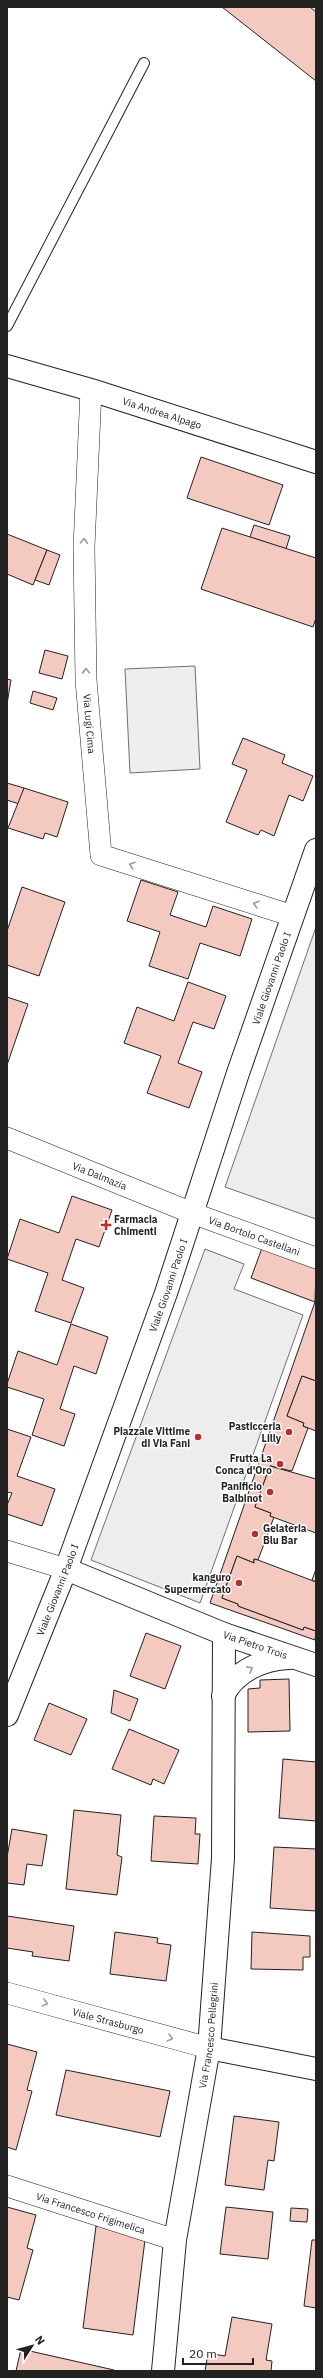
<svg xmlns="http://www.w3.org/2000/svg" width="323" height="2378" viewBox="0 0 323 2378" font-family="'IBM Plex Sans',sans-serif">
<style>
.green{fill:#eee;stroke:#6f6f6f}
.parking{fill:#ededed;stroke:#6f6f6f}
.building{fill:#f3c9c0;stroke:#222}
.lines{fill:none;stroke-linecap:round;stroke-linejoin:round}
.service-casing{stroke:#222;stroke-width:12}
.minor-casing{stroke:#222;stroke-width:22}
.tertiary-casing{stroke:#222;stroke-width:24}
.service{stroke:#fff;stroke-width:10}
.minor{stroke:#fff;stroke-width:21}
.tertiary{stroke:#fff;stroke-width:22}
.oneway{stroke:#9c9c9c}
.poi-dot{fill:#c62828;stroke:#fff;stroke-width:1.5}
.labels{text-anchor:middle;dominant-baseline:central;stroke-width:3;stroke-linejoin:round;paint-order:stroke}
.street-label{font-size:10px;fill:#222;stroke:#fff}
.poi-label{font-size:10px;font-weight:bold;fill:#222;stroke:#fff;text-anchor:end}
</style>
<rect width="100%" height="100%" fill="#fff"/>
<polygon class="green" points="195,666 200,769 130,773 125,669"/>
<g class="parking">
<polygon points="316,927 316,1219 225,1187"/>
<polygon points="205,1249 244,1264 234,1289 303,1315 200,1603 91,1560"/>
</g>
<g class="building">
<polygon points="222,7 310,7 316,12 316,81"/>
<polygon points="201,457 283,485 269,525 187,498"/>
<polygon points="254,525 290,536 286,549 250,537"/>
<polygon points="222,528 316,558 316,618 313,627 201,589"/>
<polygon points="7,534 47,550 33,585 7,574"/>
<polygon points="47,550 60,555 49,585 35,580"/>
<polygon points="45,650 68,656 62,679 39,673"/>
<polygon points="7,679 11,680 7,704"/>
<polygon points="33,691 57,698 53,710 30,703"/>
<polygon points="243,738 285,755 282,763 313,776 303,801 289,795 274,836 261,830 258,835 226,822 247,770 232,764"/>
<polygon points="7,783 24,788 19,804 7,800"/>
<polygon points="24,788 68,802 57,837 45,833 43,839 8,828"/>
<polygon points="141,880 178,892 170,915 206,927 213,906 252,919 240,956 200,943 188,979 149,966 160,932 127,921"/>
<polygon points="22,887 65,902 39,976 7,965 7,931"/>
<polygon points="188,982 226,996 214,1029 193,1022 178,1063 202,1072 189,1108 147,1093 161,1056 124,1043 137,1007 174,1021"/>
<polygon points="7,997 28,1004 7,1065"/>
<polygon points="72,1196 112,1210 99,1247 76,1239 62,1280 84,1288 71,1323 35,1311 48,1273 7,1259 20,1219 59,1233"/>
<polygon points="262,1248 316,1268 315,1302 251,1278"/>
<polygon points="316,1299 316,1381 302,1376 287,1416 304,1423 303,1426 308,1428 292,1471 270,1466 255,1507 271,1513 270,1516 274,1517 258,1560 254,1559 254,1563 237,1556 222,1598 238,1604 238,1606 303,1630 304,1627 316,1631 315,1640 210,1603"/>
<polygon points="71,1324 108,1337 96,1374 74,1366 60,1409 75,1414 64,1446 32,1435 44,1399 7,1387 7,1384 18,1351 57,1365"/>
<polygon points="302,1376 316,1381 316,1431 303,1426 304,1423 287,1416"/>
<polygon points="7,1429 31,1437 17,1476 55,1489 42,1526 7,1514 7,1505 12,1493 7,1492"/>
<polygon points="270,1466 316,1479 316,1533 270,1516 271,1513 255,1507"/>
<polygon points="237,1556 254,1563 254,1559 258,1560 316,1582 316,1631 304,1627 303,1630 238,1606 238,1604 222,1598"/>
<polygon points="316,1569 316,1582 312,1580"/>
<polygon points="146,1633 181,1646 165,1689 130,1676"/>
<polygon points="289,1679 290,1731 248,1732 248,1689 260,1688 260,1680"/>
<polygon points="114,1690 138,1699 130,1721 111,1713"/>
<polygon points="49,1703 87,1719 71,1755 34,1740"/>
<polygon points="129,1729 179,1750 164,1784 153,1779 151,1785 112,1769"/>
<polygon points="283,1759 316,1762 316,1821 279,1818"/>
<polygon points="74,1810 121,1815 117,1855 122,1857 117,1895 66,1889"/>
<polygon points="154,1816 196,1818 195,1834 200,1834 198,1864 151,1861"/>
<polygon points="12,1829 47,1835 42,1866 27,1864 24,1885 7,1883 7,1857"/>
<polygon points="274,1847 316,1849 316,1911 270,1908"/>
<polygon points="7,1916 74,1926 69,1961 32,1956 33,1952 7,1948"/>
<polygon points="115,1932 158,1938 157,1943 171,1945 166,1981 110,1974"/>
<polygon points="252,1932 310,1936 310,1957 303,1957 303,1970 251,1969"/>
<polygon points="7,2044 37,2052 27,2090 32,2091 16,2150 7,2147"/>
<polygon points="66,2070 170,2091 160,2137 56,2115"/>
<polygon points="234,2116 279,2122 274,2161 268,2160 264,2190 225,2185"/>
<polygon points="7,2207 36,2215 27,2248 33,2250 19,2300 7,2297"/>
<polygon points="226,2207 273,2212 268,2259 220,2254"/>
<polygon points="291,2208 308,2209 307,2222 290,2221"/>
<polygon points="96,2226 146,2232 133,2335 83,2328"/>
<polygon points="312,2240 316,2240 316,2308 304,2306"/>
<polygon points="232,2317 272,2324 266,2360 272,2361 271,2371 205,2371 208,2353 225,2356"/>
<polygon points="21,2349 114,2370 114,2371 16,2371"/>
</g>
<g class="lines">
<g class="service-casing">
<polyline id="service" points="7,326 144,63"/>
</g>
<g class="minor-casing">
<g id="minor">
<path id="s1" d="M91 390 84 547 86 680 101 855 293 916"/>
<path id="s2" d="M7 1138 192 1213 316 1258"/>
<polyline points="7,1551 66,1569"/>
<path id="s3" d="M7 1993 209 2048"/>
<path id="s4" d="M7 2186 175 2240"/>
</g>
</g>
<g class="tertiary-casing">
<g id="tertiary">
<path id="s5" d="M7 366 91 390 316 462"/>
<path id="s6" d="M66 1569 224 1634 316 1665"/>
<path d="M223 1696C235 1671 263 1659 289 1658"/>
<path id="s7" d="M7 1715 66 1569 166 1293 238 1073 316 850"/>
<polyline points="209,2048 316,2069"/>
<path id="s8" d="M163 2371 175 2240 209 2048 223 1858 224 1634"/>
</g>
</g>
<use href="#service" class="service"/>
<use href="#minor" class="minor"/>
<use href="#tertiary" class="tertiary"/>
</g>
<defs><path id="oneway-chevron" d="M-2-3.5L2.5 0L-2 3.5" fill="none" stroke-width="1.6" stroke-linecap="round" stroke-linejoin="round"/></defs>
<g class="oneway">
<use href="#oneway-chevron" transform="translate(84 541) rotate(-87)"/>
<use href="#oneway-chevron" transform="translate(86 671) rotate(-91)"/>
<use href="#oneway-chevron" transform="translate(132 865) rotate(-162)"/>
<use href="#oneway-chevron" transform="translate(256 904) rotate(-162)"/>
<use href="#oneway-chevron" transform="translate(250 1669) rotate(-28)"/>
<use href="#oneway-chevron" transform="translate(45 2003) rotate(15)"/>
<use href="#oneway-chevron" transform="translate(170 2038) rotate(15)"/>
</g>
<g class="poi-dot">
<path d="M104 1219h4v4h4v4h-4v4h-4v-4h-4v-4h4z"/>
<circle cx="289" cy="1432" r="4"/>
<circle cx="198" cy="1437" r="4"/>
<circle cx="280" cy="1464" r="4"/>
<circle cx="270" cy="1492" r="4"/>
<circle cx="255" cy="1534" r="4"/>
<circle cx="239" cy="1583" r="4"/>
</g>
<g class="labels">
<g class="street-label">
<text stroke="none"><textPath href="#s5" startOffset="162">Via Andrea Alpago</textPath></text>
<text stroke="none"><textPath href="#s1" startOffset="334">Via Lugi Cima</textPath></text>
<text stroke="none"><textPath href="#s7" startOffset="783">Viale Giovanni Paolo I</textPath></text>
<text stroke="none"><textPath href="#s2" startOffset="100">Via Dalmazia</textPath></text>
<text stroke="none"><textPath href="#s2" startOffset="266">Via Bortolo Castellani</textPath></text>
<text stroke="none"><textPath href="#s7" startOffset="459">Viale Giovanni Paolo I</textPath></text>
<text stroke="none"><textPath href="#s7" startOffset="135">Viale Giovanni Paolo I</textPath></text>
<text stroke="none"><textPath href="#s6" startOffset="204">Via Pietro Trois</textPath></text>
<text stroke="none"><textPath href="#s3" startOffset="105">Viale Strasburgo</textPath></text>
<text stroke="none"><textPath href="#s8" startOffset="339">Via Francesco Pellegrini</textPath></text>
<text stroke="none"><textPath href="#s4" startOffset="88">Via Francesco Frigimelica</textPath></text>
</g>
<g class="poi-label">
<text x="114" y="1219" text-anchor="start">Farmacia<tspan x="114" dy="12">Chimenti</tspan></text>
<text x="281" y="1426">Pasticceria<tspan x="281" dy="12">Lilly</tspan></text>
<text x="190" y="1431">Piazzale Vittime<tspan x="190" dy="12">di Via Fani</tspan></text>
<text x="272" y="1458">Frutta La<tspan x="272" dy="12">Conca d'Oro</tspan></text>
<text x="262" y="1486">Panificio<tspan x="262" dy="12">Balbinot</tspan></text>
<text x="263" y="1528" text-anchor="start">Gelateria<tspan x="263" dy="12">Blu Bar</tspan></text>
<text x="231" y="1577">kanguro<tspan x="231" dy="12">Supermercato</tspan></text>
</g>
</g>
<rect width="323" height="2378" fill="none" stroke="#222222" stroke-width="16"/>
<g transform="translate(32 2346) rotate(54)" stroke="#ffffff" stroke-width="3" paint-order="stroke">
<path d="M0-3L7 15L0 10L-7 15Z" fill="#222222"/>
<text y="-6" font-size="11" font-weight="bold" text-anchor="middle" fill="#222222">N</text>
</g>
<path d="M183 2358v6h70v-6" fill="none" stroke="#222222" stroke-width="2"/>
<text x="189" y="2358" font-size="12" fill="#222222" stroke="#ffffff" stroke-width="3" paint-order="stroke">20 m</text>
</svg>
